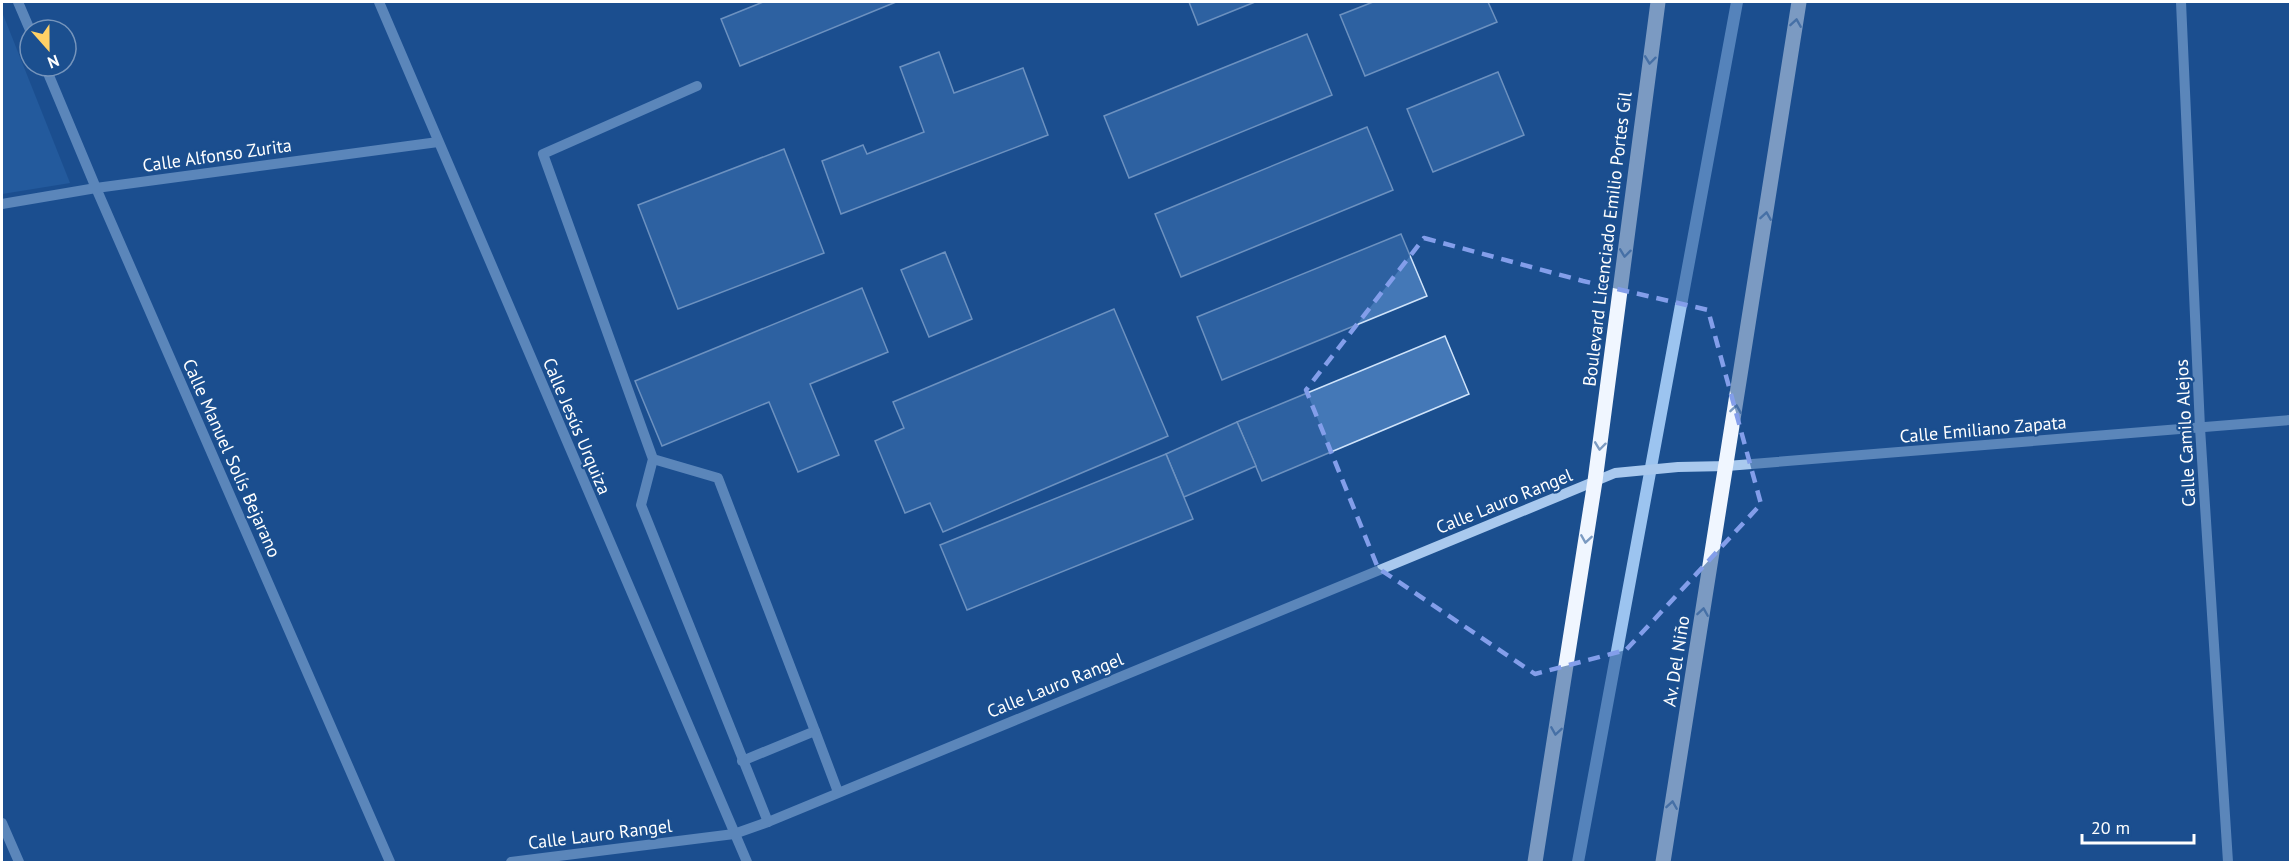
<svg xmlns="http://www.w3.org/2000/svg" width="2292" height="864" viewBox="0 0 2292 864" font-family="'PT Sans',sans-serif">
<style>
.green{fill:#2e69ad}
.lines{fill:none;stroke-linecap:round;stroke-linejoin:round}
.stream{stroke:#9cc4f0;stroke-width:12}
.building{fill:#4478b7;stroke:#cfe3fa;stroke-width:1.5}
.minor{stroke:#a9c9ee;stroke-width:10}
.major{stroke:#f0f6ff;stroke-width:15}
.oneway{stroke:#7b9ac1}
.marked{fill:none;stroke:#839eea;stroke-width:4.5;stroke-dasharray:12 8;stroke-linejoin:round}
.labels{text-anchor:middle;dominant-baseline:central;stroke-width:4.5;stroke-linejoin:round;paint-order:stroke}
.street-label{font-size:18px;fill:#fff;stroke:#1b4f8f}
</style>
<rect width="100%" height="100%" fill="#1b4f8f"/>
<polygon class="green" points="2,12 70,183 2,194"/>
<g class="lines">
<polyline class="stream" points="1578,862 1737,2"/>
</g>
<g class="building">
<polygon points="763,2 896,2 740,66 721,19"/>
<polygon points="1189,2 1255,2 1198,25"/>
<polygon points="1373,2 1488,2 1497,22 1365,76 1340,15"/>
<polygon points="1307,34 1332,95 1129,178 1104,116"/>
<polygon points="939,52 954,93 1023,68 1048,135 841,214 822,161 863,145 867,154 924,132 900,67"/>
<polygon points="1498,72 1524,135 1433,172 1407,109"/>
<polygon points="1367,127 1393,190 1181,277 1155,214"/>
<polygon points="784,149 824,253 678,309 638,205"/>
<polygon points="1401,234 1427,296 1222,380 1197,317"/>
<polygon points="945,252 972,319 929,337 901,270"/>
<polygon points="862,288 888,352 810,384 839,455 798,472 769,402 662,446 635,381"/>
<polygon points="1114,309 1168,436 943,532 930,503 905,513 875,441 904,428 893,402"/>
<polygon points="1445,336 1469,394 1262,481 1237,422"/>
<polygon points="1237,422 1256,466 1184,497 1166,454"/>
<polygon points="1166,454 1193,519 967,610 940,545"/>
</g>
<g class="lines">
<g class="minor">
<polyline points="18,2 30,30"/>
<polyline points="379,2 747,862"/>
<polyline points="2181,2 2200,428 2228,862"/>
<polyline points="45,66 96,188 390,862"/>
<polyline points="697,86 543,154 653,459 641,505 768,822"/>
<polyline points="2,204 96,188 438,142"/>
<polyline points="653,459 718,478 815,731 742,761"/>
<polyline points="815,731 838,792"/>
<polyline points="2,823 19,862"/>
<polyline points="511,862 734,834 768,822 1615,473 1678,467 1727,466 2290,420"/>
</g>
<g class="major">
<polyline points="1535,862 1595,481 1658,2"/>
<polyline points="1663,862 1799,2"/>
</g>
</g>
<defs><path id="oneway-chevron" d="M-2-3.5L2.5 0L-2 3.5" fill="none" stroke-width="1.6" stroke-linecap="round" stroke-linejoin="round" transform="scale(1.5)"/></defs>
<g class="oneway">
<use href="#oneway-chevron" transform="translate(1796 23) rotate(-81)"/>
<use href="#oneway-chevron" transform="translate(1650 60) rotate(97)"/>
<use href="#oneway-chevron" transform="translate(1766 216) rotate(-81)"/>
<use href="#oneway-chevron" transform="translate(1625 253) rotate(97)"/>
<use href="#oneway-chevron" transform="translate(1736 409) rotate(-81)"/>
<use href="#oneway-chevron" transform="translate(1600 446) rotate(97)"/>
<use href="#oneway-chevron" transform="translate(1586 539) rotate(99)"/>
<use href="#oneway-chevron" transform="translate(1703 612) rotate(-81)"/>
<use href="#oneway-chevron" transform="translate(1556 731) rotate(99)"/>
<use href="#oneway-chevron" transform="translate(1672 805) rotate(-81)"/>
</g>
<path d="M0 0H2292V864H0ZM1424 238 1583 281 1708 310 1761 504 1626 650 1535 674 1378 568 1306 390Z" fill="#1b4f8f" fill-opacity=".55" fill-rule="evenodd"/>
<path class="marked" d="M1424 238 1583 281 1708 310 1761 504 1626 650 1535 674 1378 568 1306 390Z"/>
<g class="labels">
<g class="street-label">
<text transform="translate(217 155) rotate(-8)">Calle Alfonso Zurita</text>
<text transform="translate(1607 239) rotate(-83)">Boulevard Licenciado Emilio Portes Gil</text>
<text transform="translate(577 426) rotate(67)">Calle Jesús Urquiza</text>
<text transform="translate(1983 429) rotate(-5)">Calle Emiliano Zapata</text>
<text transform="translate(2185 433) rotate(-93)">Calle Camilo Alejos</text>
<text transform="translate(232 458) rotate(66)">Calle Manuel Solís Bejarano</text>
<text transform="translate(1504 501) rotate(-22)">Calle Lauro Rangel</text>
<text transform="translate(1676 661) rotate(-81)">Av. Del Niño</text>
<text transform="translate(1055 685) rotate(-22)">Calle Lauro Rangel</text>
<text transform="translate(600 834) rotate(-7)">Calle Lauro Rangel</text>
</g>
</g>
<rect width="2292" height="864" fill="none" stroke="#ffffff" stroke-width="6"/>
<g transform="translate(48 48) rotate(159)"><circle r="28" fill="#1b4f8f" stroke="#7695bc" stroke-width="1.5"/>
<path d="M0-4.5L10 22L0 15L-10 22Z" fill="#ffd166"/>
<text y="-9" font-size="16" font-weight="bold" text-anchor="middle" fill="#ffffff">N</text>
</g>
<path d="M2082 834v9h112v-9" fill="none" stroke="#ffffff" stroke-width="3"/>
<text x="2091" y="834" font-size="18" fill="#ffffff" stroke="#1b4f8f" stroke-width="4.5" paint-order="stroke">20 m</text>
</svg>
